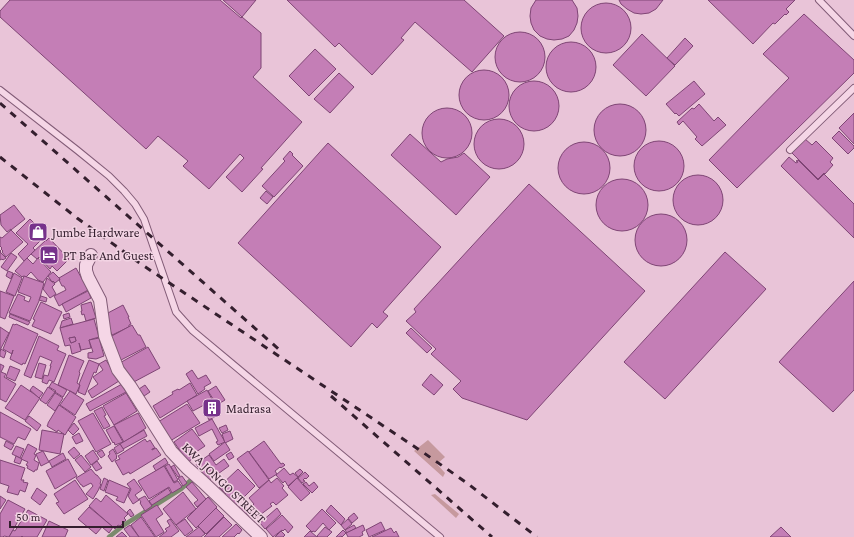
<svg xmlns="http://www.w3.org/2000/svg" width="854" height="537" viewBox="0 0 854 537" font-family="'Crimson Pro',serif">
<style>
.green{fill:#c6999e}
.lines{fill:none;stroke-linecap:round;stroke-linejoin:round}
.stream{stroke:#7b8a6d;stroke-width:4.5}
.building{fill:#c47eb6;stroke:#7f4575;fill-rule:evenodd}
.lane-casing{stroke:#825c77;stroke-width:8}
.street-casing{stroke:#825c77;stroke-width:14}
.lane{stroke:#f5d6e6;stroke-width:6}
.street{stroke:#f5d6e6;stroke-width:12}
.rail{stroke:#341f2e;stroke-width:3;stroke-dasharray:7 7;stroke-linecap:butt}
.labels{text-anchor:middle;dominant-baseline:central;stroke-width:3;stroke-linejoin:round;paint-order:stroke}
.poi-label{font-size:13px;fill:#341f2e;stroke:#f2d3e3;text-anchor:start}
.street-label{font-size:13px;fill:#341f2e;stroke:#f2d3e3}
</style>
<rect width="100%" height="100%" fill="#e9c4d8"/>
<g class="green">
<polygon points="428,440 445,457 437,464 445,473 443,477 414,451"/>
<polygon points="435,494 459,514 456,518 431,495"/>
</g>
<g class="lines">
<polyline class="stream" points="109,537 124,525 181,489 191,480"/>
</g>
<g class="building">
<polygon points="10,0 220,0 241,18 242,17 261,33 261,68 253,77 302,122 261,168 263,169 242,192 226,177 244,158 240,154 209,189 183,166 188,161 158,136 146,149 0,17 0,11"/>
<polygon points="223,0 256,0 242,17"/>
<polygon points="287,0 464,0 504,36 472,72 415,22 401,38 404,40 372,75 339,43 335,47"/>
<polygon points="536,0 572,0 577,8 578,16 577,23 574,30 569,36 562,39 554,40 547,39 540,36 534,30 531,23 530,16 531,8"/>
<polygon points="619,0 663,0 656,9 649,13 641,14 634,13 627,9 621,4"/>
<polygon points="708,0 795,0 786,9 789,12 786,15 785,14 775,24 773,23 753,44"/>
<circle cx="606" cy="28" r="25"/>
<polygon points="804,14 854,60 854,73 737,188 709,160 789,78 763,54"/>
<circle cx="520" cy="57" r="25"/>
<polygon points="642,34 675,66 646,96 613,65"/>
<polygon points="685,38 693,46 675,65 667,58"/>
<circle cx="571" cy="67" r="25"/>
<polygon points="315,49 336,69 309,96 289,76"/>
<circle cx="484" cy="95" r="25"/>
<polygon points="339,73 354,87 330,113 314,99"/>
<polygon points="694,81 705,94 679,116 676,113 675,114 666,104"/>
<circle cx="534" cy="106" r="25"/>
<polygon points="699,104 714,121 718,117 726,125 702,146 695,139 697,137 683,121 679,125 677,122 692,108 694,109"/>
<circle cx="620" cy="130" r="26"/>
<circle cx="447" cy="133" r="25"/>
<polygon points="854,113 854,144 839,128"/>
<circle cx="499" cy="144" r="25"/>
<polygon points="839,131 854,146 854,148 848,154 832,138"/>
<polygon points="410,134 441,162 447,159 458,157 464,153 490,177 456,215 391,155"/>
<polygon points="805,139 812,145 816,141 833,158 830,162 833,165 825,174 824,173 818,179 792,153"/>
<circle cx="659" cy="166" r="25"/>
<circle cx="584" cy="168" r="26"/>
<polygon points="328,143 441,247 383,312 388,316 377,328 372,323 351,347 238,243"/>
<polygon points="290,151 293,154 292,155 303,166 274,197 262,186 285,161 283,159"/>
<polygon points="789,157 796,163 798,162 796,161 798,160 818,180 824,174 854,204 854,238 781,166"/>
<circle cx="698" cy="200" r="25"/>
<circle cx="622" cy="205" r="26"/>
<polygon points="529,184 645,291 527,420 462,398 453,389 461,381 431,354 436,349 406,321 416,312 414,309"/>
<polygon points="266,191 273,197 267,204 260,198"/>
<polygon points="14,205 25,219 11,230 11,229 7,232 1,225 0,215"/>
<circle cx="661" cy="240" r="26"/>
<polygon points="30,219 46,235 33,248 35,250 24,261 18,254 28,244 16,233"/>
<polygon points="11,230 23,242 6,257 2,252 3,251 1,249 2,248 0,246 0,237 2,238"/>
<polygon points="49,238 69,259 57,271 52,266 50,269 39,257 37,259 31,254 46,240 46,241"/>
<polygon points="0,250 1,251 0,252 6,258 3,260 2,259 0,260"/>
<polygon points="725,252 766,289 665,399 624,362"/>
<polygon points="11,253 17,257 7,271 1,267"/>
<polygon points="27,258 33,264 38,258 51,272 43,282 38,280 31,272 26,277 23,276 22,277 15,271"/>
<polygon points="76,268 88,290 59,306 54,296 66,290 64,286 62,286 59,280 60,280 59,278"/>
<polygon points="8,271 13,273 11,279 6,276"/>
<polygon points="53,272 60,279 55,283 53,281 52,282 48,276"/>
<polygon points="14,273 22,278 15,296 6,292"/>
<polygon points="24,276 44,283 39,301 30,321 9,313 18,294 25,297 24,300 29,302 31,297 18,292"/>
<polygon points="47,278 55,284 52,287 56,294 50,298 43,289"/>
<polygon points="854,281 854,390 833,412 779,362"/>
<polygon points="0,291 14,296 5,319 0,317"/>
<polygon points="88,291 91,298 66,312 62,304"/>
<polygon points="41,296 47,298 46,302 39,300"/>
<polygon points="41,302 62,312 51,334 32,326 35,320 33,319"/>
<polygon points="91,302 96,318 86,321 84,314 82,315 81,311 82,311 81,305"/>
<polygon points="123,305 129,317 128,317 131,324 129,325 129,327 112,335 108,326 106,314"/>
<polygon points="69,313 70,317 64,319 63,315"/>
<polygon points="10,314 30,322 28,325 9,317"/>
<polygon points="71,318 73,324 60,328 62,321"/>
<path d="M94 319 99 337 89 340 91 348 81 350 79 343 81 351 72 354 70 345 65 346 60 328ZM75 337 76 341 71 343 69 338Z"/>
<polygon points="13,324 15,325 16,324 38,334 25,364 23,363 22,365 10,359 13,350 12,354 3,349"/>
<polygon points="132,325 138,335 140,335 146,347 121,360 110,337"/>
<polygon points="0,327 9,333 0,350"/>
<polygon points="411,328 432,348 427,353 406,333"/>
<polygon points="39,336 59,346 57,350 66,354 54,382 49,380 47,384 42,382 44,375 48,376 51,366 50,366 52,361 40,356 31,378 24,375"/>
<polygon points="75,337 76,341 71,343 69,338"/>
<polygon points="99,338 104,356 96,359 88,358 88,353 93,352 89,340"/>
<polygon points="148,347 160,368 130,384 118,364"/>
<polygon points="1,349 6,352 4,358 0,356 0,352"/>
<polygon points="69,355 84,361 79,372 80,373 77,383 80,385 76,394 58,385"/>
<polygon points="89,360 99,364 96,373 94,372 85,395 78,392 80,385 79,384"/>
<polygon points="106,360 119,381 92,398 88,391 98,384 93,377 103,370 99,364"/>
<polygon points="39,363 46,365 42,379 35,377"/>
<polygon points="0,364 4,366 1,372 6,374 4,377 16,384 6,402 0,399"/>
<polygon points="10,366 20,370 15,381 6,377"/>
<polygon points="192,370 198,379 206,375 211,383 204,387 205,389 198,394 186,374"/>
<polygon points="431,374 443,385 434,395 422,385"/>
<polygon points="52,382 67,390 63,397 55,392 56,391 49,387"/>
<polygon points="190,383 197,395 160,418 153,406 173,394 172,392 178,389 179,390"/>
<polygon points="122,384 126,392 90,411 86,404"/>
<polygon points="21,385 40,398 25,420 5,408"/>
<polygon points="145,385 150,392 144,396 139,389"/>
<polygon points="33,386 43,393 39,398 30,390"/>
<polygon points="216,386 225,400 217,405 208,391"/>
<polygon points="48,387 55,392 46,404 40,400"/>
<polygon points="207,390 220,414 209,420 206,414 209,412 204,405 193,411 187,401"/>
<polygon points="70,391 84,400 75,415 60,405"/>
<polygon points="55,393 63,398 55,411 47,405"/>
<polygon points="126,393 137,411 114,425 103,406"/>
<polygon points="187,404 200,423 170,441 158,422"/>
<polygon points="59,405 76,417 65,435 58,430 57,432 47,426 48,424 48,423"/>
<polygon points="102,407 106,415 104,416 110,426 104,429 94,411"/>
<polygon points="0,412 31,429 25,440 18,437 14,444 0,437"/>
<polygon points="93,413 111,444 96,452 78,421"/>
<polygon points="138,413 146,428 124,442 114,425"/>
<polygon points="29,416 41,425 37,431 25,421"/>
<polygon points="212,419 225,442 218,445 216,442 218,441 212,429 199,436 195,428"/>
<polygon points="74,423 79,429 73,435 68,430"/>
<polygon points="226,425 228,430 222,433 219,428"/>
<polygon points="114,426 123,442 115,445 114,442 113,443 106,430"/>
<polygon points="192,429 205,446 193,454 195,457 188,462 174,442"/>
<polygon points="42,430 64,434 60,454 39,450"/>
<polygon points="144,430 147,436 123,449 120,444"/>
<polygon points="230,431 233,439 225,443 222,434"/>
<polygon points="79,433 83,441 76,444 72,437"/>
<polygon points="145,439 147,442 150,440 155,448 152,449 152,450 156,448 161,455 130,474 129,472 123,475 115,461 120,459 118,456"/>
<polygon points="6,441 14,445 11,450 4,446"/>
<polygon points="264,441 281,464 283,463 285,465 281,468 280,467 275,471 277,474 269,479 249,452"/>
<polygon points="225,442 230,450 214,461 209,454"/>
<polygon points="28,444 37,449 34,454 36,455 34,460 39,463 37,470 35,470 34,472 27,468 28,466 26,465 28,462 21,459"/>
<polygon points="120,444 124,450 117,454 114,448"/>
<polygon points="16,446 24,449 20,458 12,454"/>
<polygon points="74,447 80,454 74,459 68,452"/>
<polygon points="113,449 117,456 116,457 117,458 112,462 108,456 110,454 109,452"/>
<polygon points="93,450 99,459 91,465 85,456"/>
<polygon points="102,450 105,455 101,458 97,453"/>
<polygon points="43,451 49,462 41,466 36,454"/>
<polygon points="248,451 269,480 259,488 237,459"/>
<polygon points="231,452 234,457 229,460 226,455"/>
<polygon points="63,453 66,459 52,467 49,461"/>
<polygon points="81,455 91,467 85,472 75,460"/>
<polygon points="209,455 216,465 224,459 229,466 208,481 196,464"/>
<polygon points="16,456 22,459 20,464 14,462"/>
<polygon points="165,458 168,463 156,471 153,466"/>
<polygon points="68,459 77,476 55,489 46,471"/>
<polygon points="0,460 25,468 21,480 24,480 23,482 28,483 25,492 20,490 18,495 7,492 9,486 0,483"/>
<polygon points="97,461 102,468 96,471 92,465"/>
<polygon points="169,464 178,480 174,482 165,466"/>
<polygon points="174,465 180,476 178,477 171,467"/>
<polygon points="164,466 174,483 178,481 182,487 172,493 169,487 149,499 138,481"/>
<polygon points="284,468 290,475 293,473 298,477 288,486 285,481 283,483 276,475"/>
<polygon points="91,469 96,475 97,475 101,480 100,484 101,485 99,488 99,489 93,499 86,494 93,486 91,483 83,487 82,485 81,485 76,478"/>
<polygon points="238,469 255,486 234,507 223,496 226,494 219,487"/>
<polygon points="300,469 303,472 298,477 295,473"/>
<polygon points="305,472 309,476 306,479 305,478 303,480 305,481 302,483 298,478"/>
<polygon points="182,476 187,483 183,486 178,478"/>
<polygon points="104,478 108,480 104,491 100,489"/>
<polygon points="277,478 284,486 282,488 288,495 276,505 273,502 270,504 272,506 256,518 249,509 254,504 249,498 269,480 271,483"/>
<polygon points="297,478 310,493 301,501 288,487"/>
<polygon points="134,479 142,490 135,495 139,500 133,504 128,496 131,489 127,484"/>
<polygon points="75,480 88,499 64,514 56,503 59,502 54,494"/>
<polygon points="109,480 130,489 124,503 116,500 118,497 105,492"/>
<polygon points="192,482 206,499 197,507 194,503 198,500 186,487"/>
<polygon points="306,482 309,486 314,482 318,487 312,493 303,484"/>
<polygon points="37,488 47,495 40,505 31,498"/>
<polygon points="168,488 171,493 152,505 149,501"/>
<polygon points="183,492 196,509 176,525 163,509"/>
<polygon points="106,495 128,514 124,518 126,520 120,526 118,525 115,529 89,506 96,498 101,502"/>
<polygon points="0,496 6,500 0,509"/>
<polygon points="145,496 152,506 145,511 140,503 141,502 139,499"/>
<polygon points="208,497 217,507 196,528 187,518"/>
<polygon points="8,500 25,509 9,537 4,536 3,537 0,537 0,514"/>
<polygon points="243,504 249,511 246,513 250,518 246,521 236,510"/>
<polygon points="157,505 163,514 156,519 164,532 156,537 141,515"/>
<polygon points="331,505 345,519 341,525 326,511"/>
<polygon points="89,507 113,527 109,533 102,527 96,534 78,519"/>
<polygon points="216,508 224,516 206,534 198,526"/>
<polygon points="277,508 281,514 265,529 260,523"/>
<polygon points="130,509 134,515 131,517 127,512"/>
<polygon points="322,509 336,523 329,530 323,523 315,532 313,531 312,532 306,526"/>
<polygon points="28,510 47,520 37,537 23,537 22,536 21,537 9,537 13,530 15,531"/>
<polygon points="354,513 358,518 352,523 348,518"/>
<polygon points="282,515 293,527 288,533 285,529 283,531 282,530 273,537 266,529"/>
<polygon points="141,517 155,537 139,537 131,525"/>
<polygon points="224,517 232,525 219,537 204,537"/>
<polygon points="170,519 179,531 171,537 159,537 167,531 165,529 170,526 167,521"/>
<polygon points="185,519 193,530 185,536 176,525"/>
<polygon points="348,519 352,524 345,530 341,525"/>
<polygon points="49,521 68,530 65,537 42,537"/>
<polygon points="381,522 385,530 369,537 366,530"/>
<polygon points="236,524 242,530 239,534 238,533 234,537 222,537"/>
<polygon points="130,525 139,537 130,537 124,529"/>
<polygon points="354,525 356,528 347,533 345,530"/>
<polygon points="363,525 365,530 362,532 363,535 359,537 348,537 346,533"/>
<polygon points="199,527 205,534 201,537 186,537"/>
<polygon points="325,527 332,532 327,537 318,537 317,536"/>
<polygon points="781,527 791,537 770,537"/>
<polygon points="391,528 394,533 396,531 399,537 372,537"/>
<polygon points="343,530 346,533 342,537 341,536 339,537 336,537"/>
<polygon points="281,531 285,535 283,537 275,537"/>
<polygon points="310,531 317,537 304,537"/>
<polygon points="122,532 127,537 116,537"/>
</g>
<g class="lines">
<g class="lane-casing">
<g id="lane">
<polyline points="819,0 854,36"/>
<polyline points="0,90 77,150 109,176 124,191 135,204 144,219 176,312 193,331 440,537"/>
<polyline points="790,150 854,88"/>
</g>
</g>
<g class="street-casing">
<polyline id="street" points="91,255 86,265 86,271 88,277 100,300 105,336 118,370 130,386 171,451 187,468 203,482 261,537"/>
</g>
<use href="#lane" class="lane"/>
<use href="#street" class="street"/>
<g class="rail">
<polyline points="0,103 283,353"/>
<polyline points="0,157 77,218 141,264 424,453 467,483 537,537"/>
<polyline points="331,396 492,537"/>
</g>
</g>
<defs>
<g id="shop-square" transform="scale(1)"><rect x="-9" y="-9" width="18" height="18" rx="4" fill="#77328b" stroke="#f2d3e3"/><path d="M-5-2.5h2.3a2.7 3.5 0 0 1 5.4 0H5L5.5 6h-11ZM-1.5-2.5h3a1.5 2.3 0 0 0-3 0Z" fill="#fff"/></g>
<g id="hotel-square" transform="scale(1)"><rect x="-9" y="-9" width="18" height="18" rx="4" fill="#77328b" stroke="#f2d3e3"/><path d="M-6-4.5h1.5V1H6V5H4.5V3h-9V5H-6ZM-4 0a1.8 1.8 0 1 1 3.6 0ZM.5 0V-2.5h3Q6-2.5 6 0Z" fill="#fff"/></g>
<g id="building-square" transform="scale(1)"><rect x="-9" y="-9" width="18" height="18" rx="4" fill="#77328b" stroke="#f2d3e3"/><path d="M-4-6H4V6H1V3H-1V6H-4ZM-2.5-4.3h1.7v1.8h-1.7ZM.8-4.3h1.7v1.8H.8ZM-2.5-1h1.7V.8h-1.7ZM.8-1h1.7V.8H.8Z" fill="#fff"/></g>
</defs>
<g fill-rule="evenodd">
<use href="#shop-square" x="38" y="232"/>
<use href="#hotel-square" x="49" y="255"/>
<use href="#building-square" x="212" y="408"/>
</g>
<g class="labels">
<g class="poi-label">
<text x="52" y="232">Jumbe Hardware</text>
<text x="63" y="255">PT Bar And Guest</text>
<text x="226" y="408">Madrasa</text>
</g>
<g class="street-label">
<text transform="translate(224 483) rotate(44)">KWA JONGO STREET</text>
</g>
</g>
<path d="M10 521v6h113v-6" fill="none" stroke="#341f2e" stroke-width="2"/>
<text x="16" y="521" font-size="12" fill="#341f2e" stroke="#f2d3e3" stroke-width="3" paint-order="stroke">50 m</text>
</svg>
